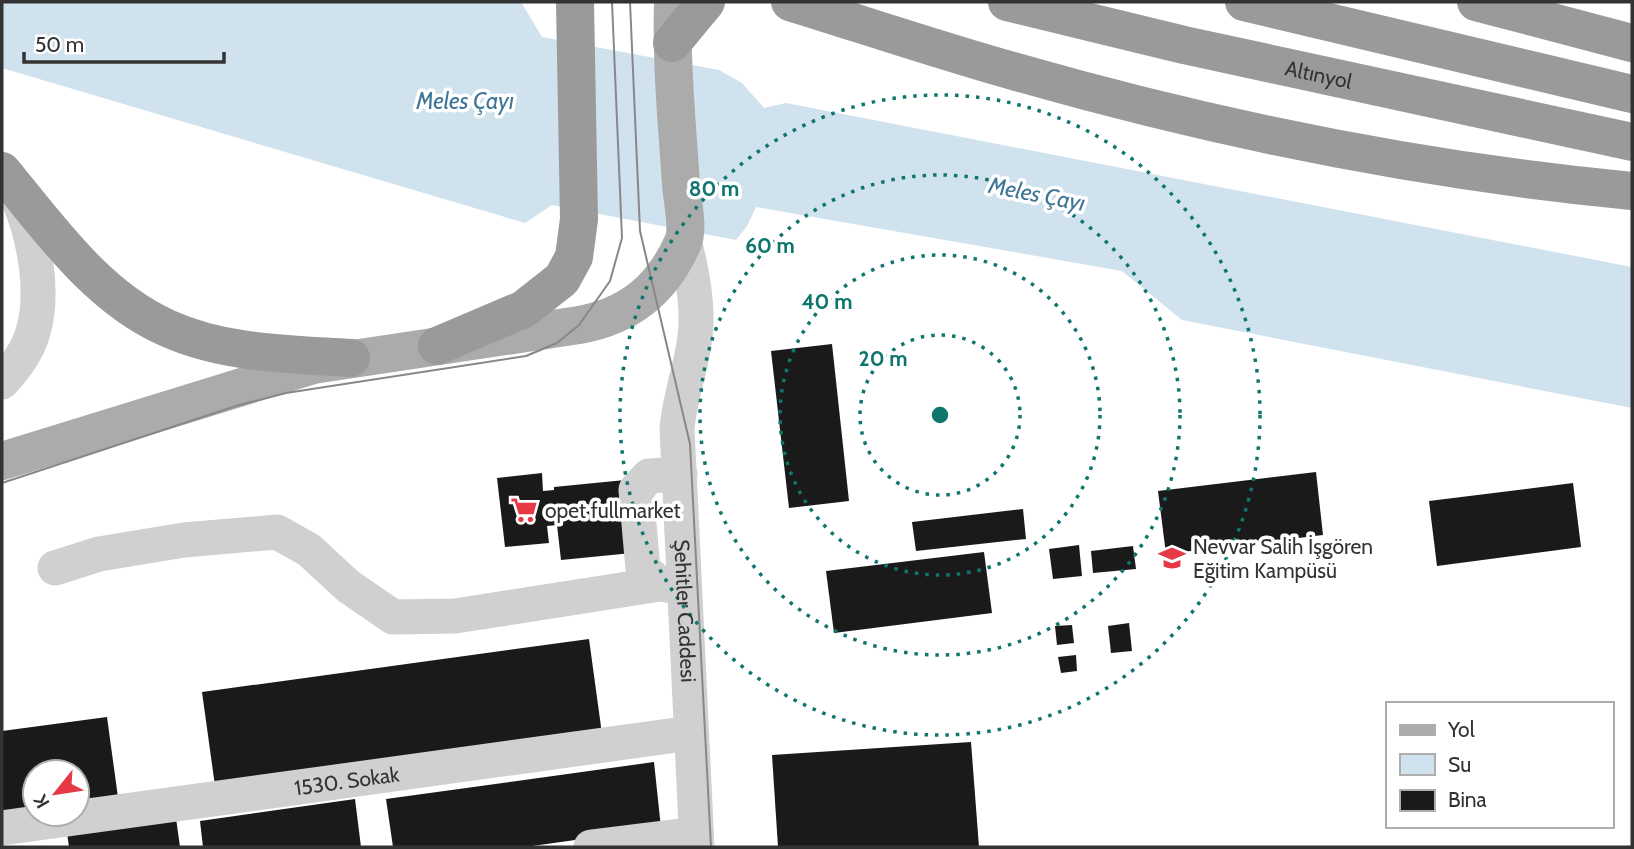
<svg xmlns="http://www.w3.org/2000/svg" width="1634" height="849" viewBox="0 0 1634 849" font-family="Cabin,sans-serif">
<style>
.water{fill:#cfe2ee}
.building{fill:#1a1a1a;fill-rule:evenodd}
.lines{fill:none;stroke-linecap:round;stroke-linejoin:round}
.minor{stroke:#d0d0d0;stroke-width:35}
.major{stroke:#ababab;stroke-width:38}
.highway{stroke:#9a9a9a;stroke-width:38}
.tram{stroke:#888;stroke-width:2}
.ring{fill:none;stroke:#0f766e;stroke-width:3.5;stroke-dasharray:3.5 7}
.labels{text-anchor:middle;dominant-baseline:central;stroke-width:7;stroke-linejoin:round;paint-order:stroke}
.street-label{font-size:21px;fill:#333;stroke:#fff}
.poi-label{font-size:21px;fill:#333;stroke:#fff;text-anchor:start}
.water-label{font-size:23px;font-style:italic;fill:#3f7597;stroke:#fff}
.centre{fill:#0f766e;stroke:#fff;stroke-width:3.5}
.ring-label{font-size:21px;text-anchor:middle;font-weight:bold;fill:#0f766e;stroke:#fff;stroke-width:7;stroke-linejoin:round;paint-order:stroke}
</style>
<rect width="100%" height="100%" fill="#fff"/>
<polygon class="water" points="2,2 521,2 542,37 719,70 742,83 764,108 786,103 1632,267 1632,408 1182,320 1122,271 756,207 747,226 736,240 552,205 525,223 2,68"/>
<g class="building">
<polygon points="832,344 849,501 789,508 771,351"/>
<polygon points="1316,472 1323,535 1166,554 1158,491"/>
<polygon points="542,473 543,491 554,490 554,487 625,480 632,553 561,560 557,525 547,526 549,543 505,547 497,478"/>
<polygon points="1573,483 1581,547 1437,566 1429,501"/>
<polygon points="1023,509 1026,539 916,551 912,522"/>
<polygon points="1079,545 1082,576 1053,579 1049,549"/>
<polygon points="1133,546 1136,569 1093,573 1091,551"/>
<polygon points="984,552 992,613 834,633 826,571"/>
<polygon points="1129,623 1132,651 1111,653 1108,626"/>
<polygon points="1072,625 1074,643 1057,645 1055,626"/>
<polygon points="589,639 602,734 215,786 202,692"/>
<polygon points="1076,655 1077,671 1061,673 1058,657"/>
<path d="M107 717 120 812 2 827V731ZM35 772H77V814H35Z"/>
<polygon points="971,742 979,847 778,847 772,755"/>
<polygon points="654,762 661,828 525,847 393,847 386,799"/>
<polygon points="355,799 361,847 203,847 200,821"/>
<polygon points="176,818 180,847 69,847 67,833"/>
</g>
<g class="lines">
<g class="minor">
<path id="s1" d="M684 240C690 264 696 291 696 316 697 354 680 391 677 429L697 847"/>
<path d="M2 382C14 369 28 350 33 332 45 291 34 234 17 196"/>
<polyline points="55,568 99,554 184,540 277,532 309,550 348,586 393,617 455,616 660,584"/>
<polyline points="679,587 660,584 643,569 636,490 649,476 680,474"/>
<path id="s2" d="M2 828 691 733"/>
<polyline points="591,847 696,834"/>
</g>
<path class="major" d="M2 461 313 365 579 325C629 316 662 290 683 242 689 228 682 200 681 184 677 123 671 63 673 2"/>
<g class="highway">
<path d="M790 2C864 25 938 50 1013 71 1215 129 1423 171 1632 191"/>
<path id="s3" d="M1007 2 1184 45 1632 142"/>
<polyline points="1244,2 1632,94"/>
<polyline points="1476,2 1632,43"/>
<polyline points="672,43 706,2"/>
<path d="M2 171C49 228 97 297 167 328 224 354 289 354 351 358"/>
<polyline points="437,346 524,309 562,279 574,257 579,219 575,2"/>
</g>
<g class="tram">
<polyline points="630,2 640,231 690,444 711,847"/>
<polyline points="2,483 239,405 286,393 526,356 557,343 579,325 610,281 622,238 612,2"/>
</g>
</g>
<g class="ring">
<circle cx="940" cy="415" r="80"/>
<circle cx="940" cy="415" r="160"/>
<circle cx="940" cy="415" r="240"/>
<circle cx="940" cy="415" r="320"/>
</g>
<defs>
<g id="supermarket-bare" transform="scale(2.1)"><path d="M-6-5.5h2.5l.6 2H6L4.5 2H-2.5L-4.4-4H-6ZM-1.5 3.2a1.3 1.3 0 1 0 .1 0ZM3 3.2a1.3 1.3 0 1 0 .1 0Z" fill="#e63946" stroke="#fff" stroke-width="2.5" paint-order="stroke"/></g>
<g id="school-bare" transform="scale(2.1)"><path d="M0-5L7-2L0 1L-7-2ZM-4 1L0 2.5L4 1V4Q0 6-4 4Z" fill="#e63946" stroke="#fff" stroke-width="2.5" paint-order="stroke"/></g>
</defs>
<g fill-rule="evenodd">
<use href="#supermarket-bare" x="524" y="510"/>
<use href="#school-bare" x="1172" y="558"/>
</g>
<g class="labels">
<g class="street-label">
<text stroke="none"><textPath href="#s3" startOffset="320">Altınyol</textPath></text>
<text stroke="none"><textPath href="#s1" startOffset="374">Şehitler Caddesi</textPath></text>
<text stroke="none"><textPath href="#s2" startOffset="348">1530. Sokak</textPath></text>
</g>
<g class="poi-label">
<text x="545" y="510">opet fullmarket</text>
<text x="1193" y="546">Nevvar Salih İşgören<tspan x="1193" dy="24">Eğitim Kampüsü</tspan></text>
</g>
<g class="water-label">
<text x="465" y="101">Meles Çayı</text>
<text transform="translate(1037 194) rotate(11)">Meles Çayı</text>
</g>
</g>
<circle cx="940" cy="415" r="10" class="centre"/>
<g class="ring-label">
<text x="714" y="196">80 m</text>
<text x="770" y="253">60 m</text>
<text x="827" y="309">40 m</text>
<text x="883" y="366">20 m</text>
</g>
<rect width="1634" height="849" fill="none" stroke="#333333" stroke-width="7"/>
<rect x="1386" y="702" width="228" height="126" fill="#ffffff" stroke="#adadad" stroke-width="2"/>
<rect x="1400" y="725" width="35" height="10" fill="#ababab" stroke="#adadad" stroke-width="2"/>
<text x="1448" y="737" font-size="21" fill="#333333">Yol</text>
<rect x="1400" y="754" width="35" height="21" fill="#cfe2ee" stroke="#adadad" stroke-width="2"/>
<text x="1448" y="772" font-size="21" fill="#333333">Su</text>
<rect x="1400" y="790" width="35" height="21" fill="#1a1a1a" stroke="#adadad" stroke-width="2"/>
<text x="1448" y="807" font-size="21" fill="#333333">Bina</text>
<g transform="translate(56 793) rotate(240)"><circle r="33" fill="#ffffff" stroke="#adadad" stroke-width="2"/>
<path d="M0-5L12 26L0 18L-12 26Z" fill="#e63946"/>
<text y="-10" font-size="19" font-weight="bold" text-anchor="middle" fill="#333333">K</text>
</g>
<path d="M24 52v10h200v-10" fill="none" stroke="#333333" stroke-width="3.5"/>
<text x="35" y="52" font-size="21" fill="#333333" stroke="#ffffff" stroke-width="5" paint-order="stroke">50 m</text>
</svg>
